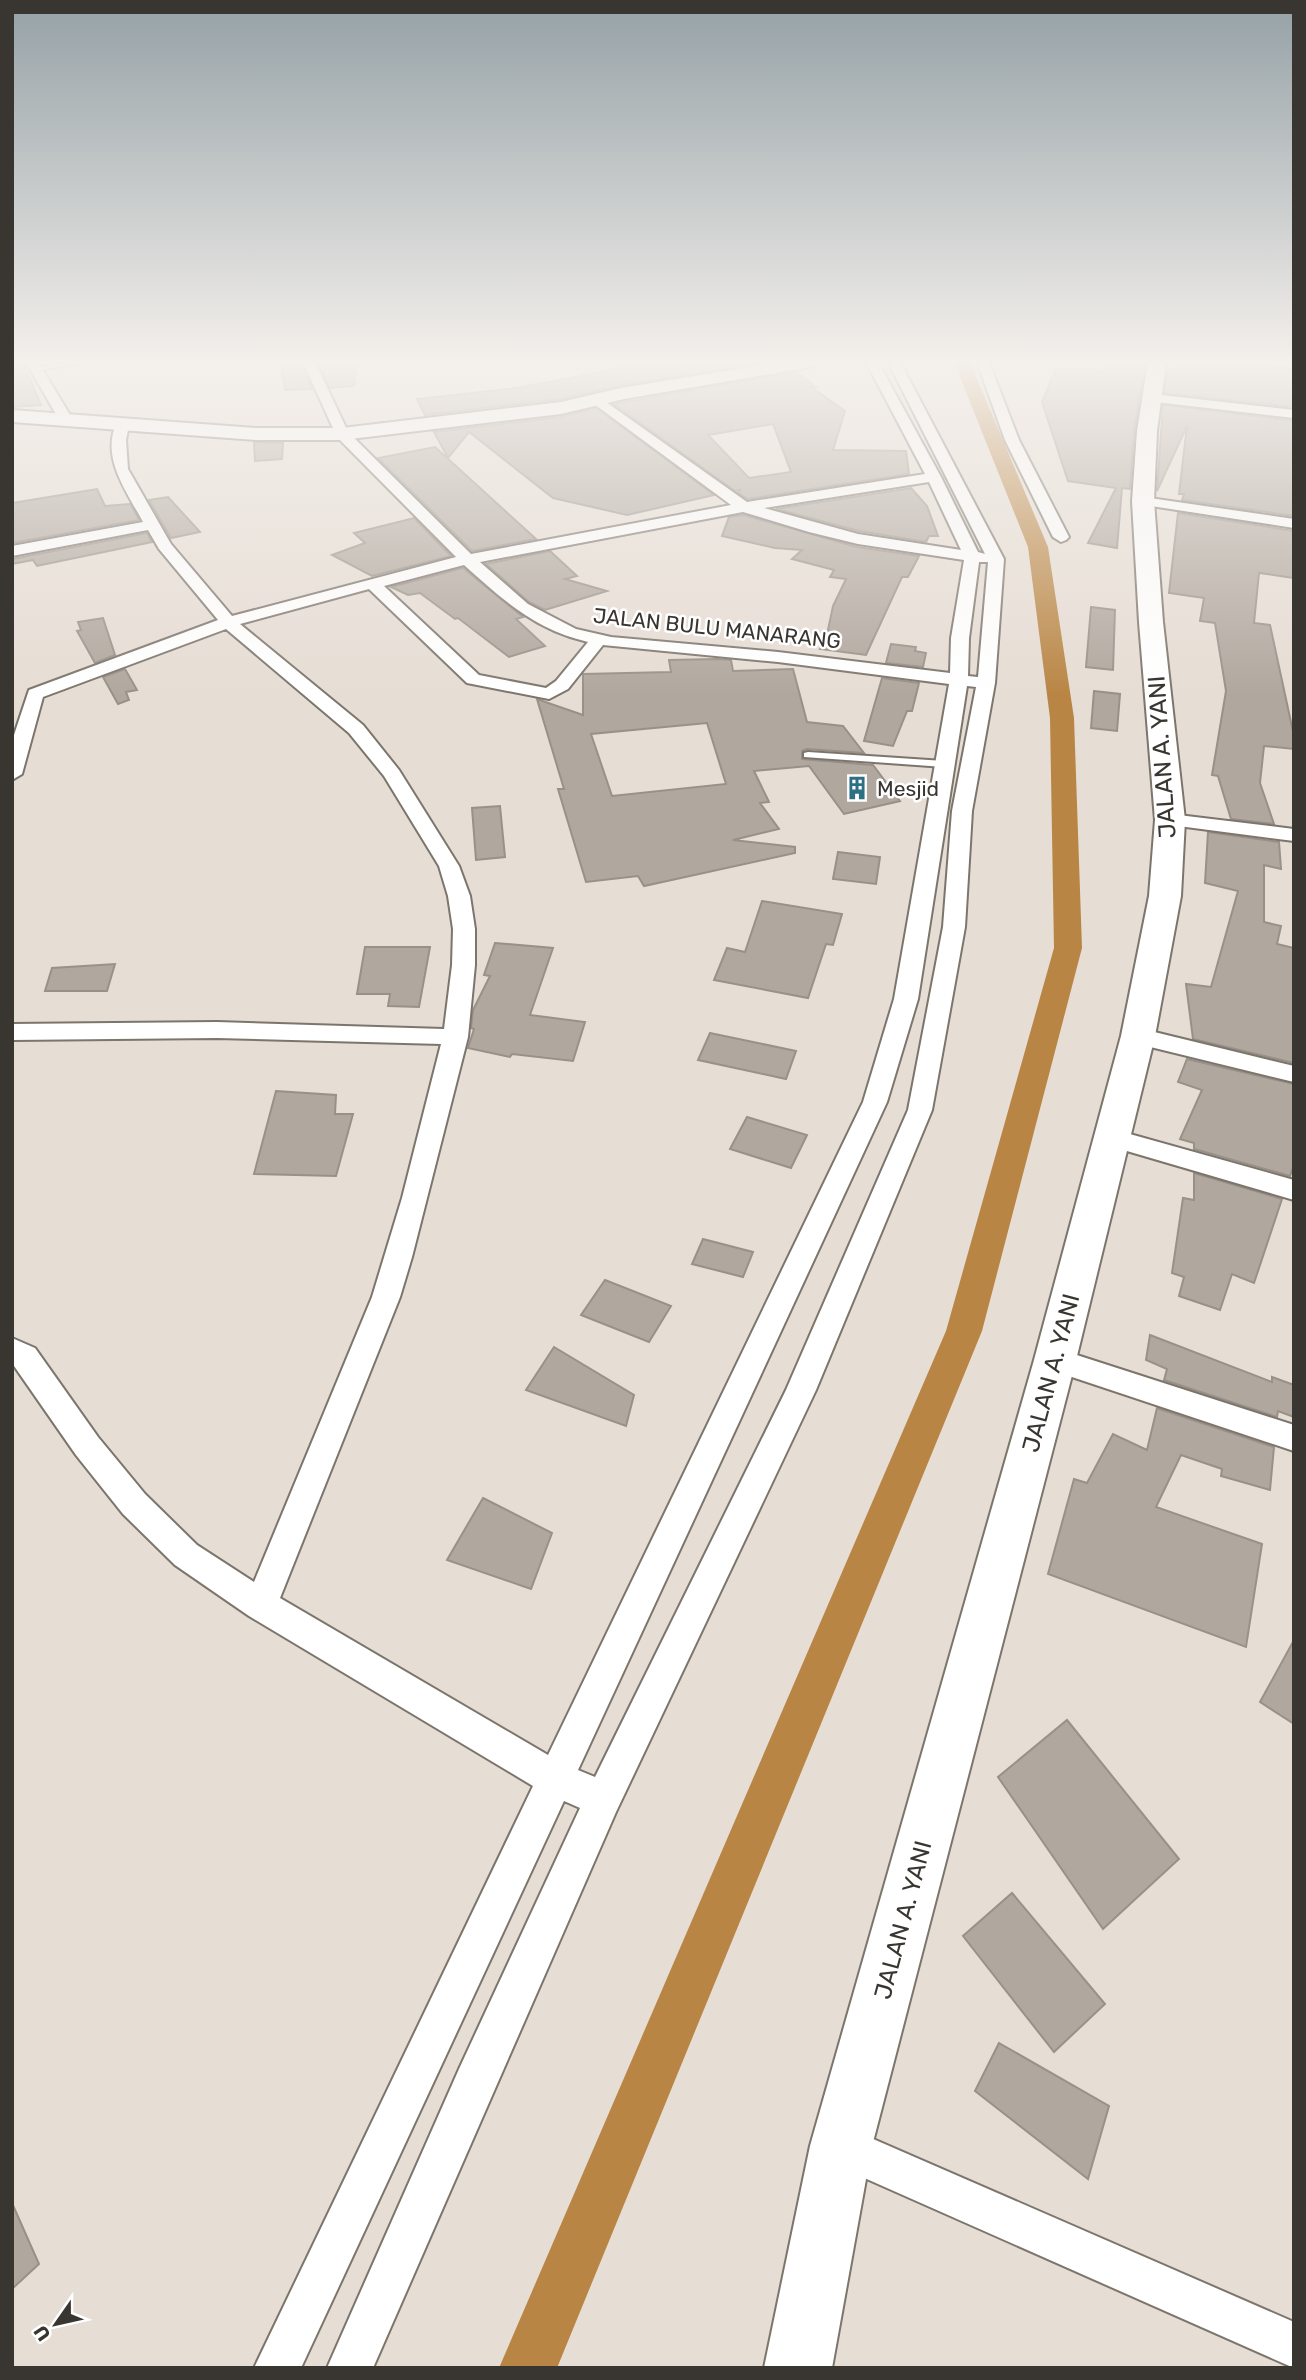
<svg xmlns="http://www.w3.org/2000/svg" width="1306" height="2380" viewBox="0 0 1306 2380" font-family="Rubik,sans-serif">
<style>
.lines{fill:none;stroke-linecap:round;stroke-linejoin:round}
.canal{fill:#b98544;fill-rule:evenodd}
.building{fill:#b0a79e;stroke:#999188;stroke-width:2;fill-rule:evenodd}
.service-casing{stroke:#7c756c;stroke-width:4}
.minor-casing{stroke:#7c756c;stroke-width:4}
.primary-casing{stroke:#7c756c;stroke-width:4}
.trunk-casing{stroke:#7c756c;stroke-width:4}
.service{fill:#fff;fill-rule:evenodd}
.minor{fill:#fff;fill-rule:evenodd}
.primary{fill:#fff;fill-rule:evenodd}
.trunk{fill:#fff;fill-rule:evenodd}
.labels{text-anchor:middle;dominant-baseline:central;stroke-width:5;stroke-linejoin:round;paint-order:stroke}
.far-street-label{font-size:21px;fill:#393632;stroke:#fff}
.far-poi-label{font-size:21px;fill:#393632;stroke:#fff;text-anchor:start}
.street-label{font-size:24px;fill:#393632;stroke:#fff}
</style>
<rect width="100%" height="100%" fill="#e6ddd4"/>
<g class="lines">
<polygon class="canal" points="954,362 970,362 1048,547 1074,718 1082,948 982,1331 557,2368 499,2368 946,1331 1054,948 1050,718 1028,547"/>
</g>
<g class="building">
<polygon points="12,362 23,362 41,405 12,407"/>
<polygon points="357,362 354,386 330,388 318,363"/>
<polygon points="608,362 765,362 621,385 561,399 425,415 417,399 517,388 619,369"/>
<polygon points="1102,362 1145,365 1134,431 1130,489 1122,488 1117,548 1088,543 1116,488 1068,481 1042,402 1056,368 1103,371"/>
<polygon points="1183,362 1226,362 1294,369 1294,407 1165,393 1168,368 1180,369"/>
<polygon points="281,364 301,364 312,389 285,390"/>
<path d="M796 372 816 387H811L845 411 833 450 906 451 909 474 748 499 738 493 740 490 735 491 614 404ZM773 424 791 472 749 478 708 435Z"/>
<polygon points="1163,405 1294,421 1294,516 1182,500 1184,494 1179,494 1187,426 1157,491"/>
<polygon points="596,408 714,495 627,515 553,498 469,432 448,458 434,432 561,417"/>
<polygon points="254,442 283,443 282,459 255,461"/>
<polygon points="435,447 536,539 472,551 378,458"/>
<polygon points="911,488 927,506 938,536 929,536 926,542 859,531 776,509"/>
<polygon points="97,489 105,506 130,504 139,520 12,543 12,503"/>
<polygon points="168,497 200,532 171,538 149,500"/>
<polygon points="1178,513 1294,531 1294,578 1259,573 1254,623 1270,625 1294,736 1294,749 1264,746 1260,783 1274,824 1231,819 1218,776 1212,775 1226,691 1215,623 1200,621 1204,598 1169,593"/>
<polygon points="743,515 857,547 919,556 908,577 902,577 866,655 820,649 828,630 833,606 846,579 830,577 834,570 792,559 802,550 775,548 722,536 729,517"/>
<polygon points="414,518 451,556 372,576 332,555 365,543 354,533"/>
<polygon points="147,533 152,542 37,566 33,560 12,564 12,559"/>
<polygon points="550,551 577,576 565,579 607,591 545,610 529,602 486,564"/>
<polygon points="463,568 523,617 516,619 545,646 509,657 458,618 455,619 420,593 408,595 391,587"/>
<polygon points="1091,607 1115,610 1113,670 1086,667"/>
<polygon points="103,618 115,655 95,663 77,631 81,630 78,622"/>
<polygon points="891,644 916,647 915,651 926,653 923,667 886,663"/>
<path d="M717 659 731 660 733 671 793 669 807 722 843 726 864 753 807 749 802 751V759L873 765 900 801 844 814 809 766 754 771 769 802 760 803 779 829 733 840 795 847V853L644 886 638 876 586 882 558 789H564L537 699 583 715V674L671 672 669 660ZM707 723 726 784 612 796 591 734Z"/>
<polygon points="125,669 137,690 126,692 129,700 118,704 103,677"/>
<polygon points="882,678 919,683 912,711 907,711 893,746 864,741"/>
<polygon points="1094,691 1120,694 1117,731 1091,728"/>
<polygon points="500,806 505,857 476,860 472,808"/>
<polygon points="1208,832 1279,842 1281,869 1264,865 1264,922 1281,926 1277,944 1294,948 1294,1063 1193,1039 1186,984 1211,987 1238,891 1205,883"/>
<polygon points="838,852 880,857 876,884 833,879"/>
<polygon points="762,901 842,914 833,945 826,944 808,998 714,980 727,948 745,952"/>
<polygon points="495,943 553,948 530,1015 585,1022 573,1061 512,1054 510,1057 468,1048 474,1029 471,1028 473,1010 490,976 484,975"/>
<polygon points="365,947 430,947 419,1007 388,1006 390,994 357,994"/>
<polygon points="115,964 107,991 45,991 52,968"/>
<polygon points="710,1033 796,1051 786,1079 698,1060"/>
<polygon points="1187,1059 1294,1084 1294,1165 1290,1176 1194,1149 1194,1143 1180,1139 1202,1090 1178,1082"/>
<polygon points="276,1091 336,1095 335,1114 353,1114 336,1176 254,1174"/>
<polygon points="747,1117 807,1135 791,1168 730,1149"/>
<polygon points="1194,1173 1282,1199 1254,1283 1232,1274 1220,1310 1179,1296 1184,1277 1172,1273 1183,1198 1194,1200"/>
<polygon points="703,1239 753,1252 743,1277 692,1264"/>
<polygon points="605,1280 671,1306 649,1342 581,1315"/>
<polygon points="1150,1335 1272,1382 1272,1377 1294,1385 1294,1417 1278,1411 1277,1417 1164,1380 1167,1369 1146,1360"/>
<polygon points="554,1347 634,1395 626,1426 526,1390"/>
<polygon points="1157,1408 1274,1447 1270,1490 1221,1476 1222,1469 1181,1455 1156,1507 1262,1544 1246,1647 1048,1574 1074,1479 1087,1483 1113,1434 1147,1450"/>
<polygon points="483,1498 552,1533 531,1589 447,1560"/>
<polygon points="1294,1640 1294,1724 1260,1702"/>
<polygon points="1067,1720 1179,1859 1103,1929 998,1777"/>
<polygon points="1012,1893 1105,2004 1054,2052 963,1936"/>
<polygon points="999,2043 1109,2106 1088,2179 975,2091"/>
<polygon points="12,2203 39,2264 12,2289"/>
</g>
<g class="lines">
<g class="service-casing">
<g id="service">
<polygon points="70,362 84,362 37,371 34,369"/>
<polygon points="808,752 944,761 949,764 944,767 804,757 804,753"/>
</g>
</g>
<g class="minor-casing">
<g id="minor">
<polygon points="26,362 38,362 73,420 71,423 61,423"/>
<path d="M303 362H315L348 432 471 554 731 505 594 404V398L599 397 747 502 925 474 866 362H878L941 477 978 552 985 554 888 362H900L1004 559 995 683 972 811 965 927 932 1110 816 1390 616 1812 373 2368H327L459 2069 580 1808 564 1801 301 2368H254L533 1786 249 1616 175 1565 123 1514 76 1455 12 1363V1338L35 1348 98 1437 145 1494 197 1545 254 1582 372 1297 402 1198 441 1044 217 1038 12 1040V1024L217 1022 444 1029 452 965 453 929 448 896 439 866 384 776 349 733 226 629 43 697 22 774 12 780V741L29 690 218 620 159 549 148 530 12 556V546L143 522C127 492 100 457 117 422L122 421 129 425 126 440 128 469 171 544 232 616 456 557 337 437ZM929 482 961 550 858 534 764 508ZM743 512 809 532 858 544 964 560 951 638 950 673 778 652 611 637 576 629 528 604 480 562ZM979 562H988L978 677 968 676 969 638ZM464 565C503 600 535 630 588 642L556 681 546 688 479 675 384 586ZM369 589 467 683 549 699 568 689 603 645 778 662 949 684 894 999 863 1102 548 1755 280 1598 400 1297 412 1257 468 1037 475 965V929L470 896 459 866 399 770 363 725 240 624ZM967 686 976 687 952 811 943 927 908 1110 786 1390 595 1777 578 1770 887 1102 918 999Z"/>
<polygon points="977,362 989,362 1019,440 1069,537 1066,540 1061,542 1053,537 1005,440"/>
<polygon points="1152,394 1294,410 1294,418 1147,401 1147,395"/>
<polygon points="1143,497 1294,519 1294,528 1138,504 1136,501 1138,498"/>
<polygon points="1170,814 1294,829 1294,841 1163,824 1160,820 1163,816"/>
<polygon points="1138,1028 1294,1066 1294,1082 1130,1042 1126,1036 1130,1030"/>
<polygon points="1112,1129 1294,1180 1294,1200 1103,1144 1099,1138 1103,1132"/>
<polygon points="1055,1348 1294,1425 1294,1451 1045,1368 1040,1360 1045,1352"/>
<polygon points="841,2125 1294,2322 1294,2368 826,2161 820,2146 826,2131"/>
</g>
</g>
<g class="primary-casing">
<polygon id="primary" points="780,362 820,362 811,367 624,399 561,414 342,440 256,440 12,422 12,410 256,428 342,428 561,402 621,388"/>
</g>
<g class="trunk-casing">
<polygon id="trunk" points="1148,362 1166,362 1157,431 1154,501 1163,622 1185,820 1181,896 1155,1036 1076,1360 872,2146 832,2368 764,2368 810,2146 1034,1360 1121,1036 1149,896 1155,820 1139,622 1132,501 1137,431"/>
</g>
<use href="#service" class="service"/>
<use href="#minor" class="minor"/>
<use href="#primary" class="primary"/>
<use href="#trunk" class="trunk"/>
</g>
<linearGradient id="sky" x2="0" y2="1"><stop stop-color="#95a1a6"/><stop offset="0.52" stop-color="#f4f0ec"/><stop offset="1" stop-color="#f4f0ec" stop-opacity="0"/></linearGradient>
<rect width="1306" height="695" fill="url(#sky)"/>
<defs>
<g id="building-bare" transform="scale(1.89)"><path d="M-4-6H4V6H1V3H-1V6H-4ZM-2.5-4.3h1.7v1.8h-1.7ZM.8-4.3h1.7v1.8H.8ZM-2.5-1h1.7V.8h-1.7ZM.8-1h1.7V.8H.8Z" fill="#2e7083" stroke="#fff" stroke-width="2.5" paint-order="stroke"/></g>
</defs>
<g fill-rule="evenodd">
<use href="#building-bare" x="857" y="788"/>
</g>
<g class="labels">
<g class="far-street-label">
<text transform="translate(717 628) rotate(6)">JALAN BULU MANARANG</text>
</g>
<g class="far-poi-label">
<text x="877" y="788">Mesjid</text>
</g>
<g class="street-label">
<text transform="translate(1162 757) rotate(-94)">JALAN A. YANI</text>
<text transform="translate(1051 1373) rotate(-75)">JALAN A. YANI</text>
<text transform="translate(903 1920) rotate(-75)">JALAN A. YANI</text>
</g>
</g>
<rect width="1306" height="2380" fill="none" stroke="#393632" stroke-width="28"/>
<g transform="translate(56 2324) rotate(236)" stroke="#ffffff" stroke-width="5" paint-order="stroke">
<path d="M0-5L12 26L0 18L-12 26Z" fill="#393632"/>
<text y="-10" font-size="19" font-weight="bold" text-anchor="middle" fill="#393632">U</text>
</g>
</svg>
